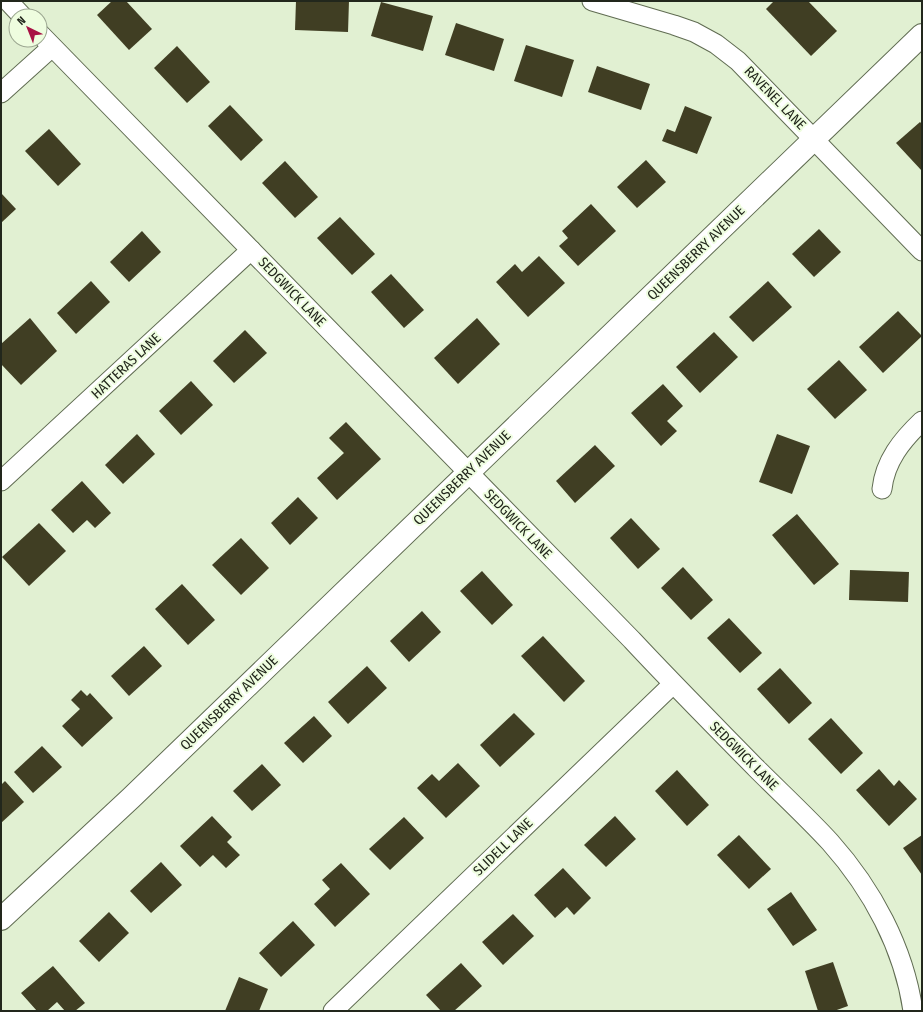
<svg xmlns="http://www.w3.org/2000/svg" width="923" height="1012" viewBox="0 0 923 1012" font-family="'Fira Sans Condensed',sans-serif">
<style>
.building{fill:#403e23}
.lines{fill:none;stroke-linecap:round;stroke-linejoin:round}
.street-casing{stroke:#606c52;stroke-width:21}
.secondary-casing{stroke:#606c52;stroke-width:24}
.street{stroke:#fff;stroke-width:19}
.secondary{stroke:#fff;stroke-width:22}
.labels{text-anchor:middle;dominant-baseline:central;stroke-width:4;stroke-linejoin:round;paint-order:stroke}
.street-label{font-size:14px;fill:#22271c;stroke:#eefddf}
</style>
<rect width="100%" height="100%" fill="#e1f0d2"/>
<g class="building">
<polygon points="112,1 126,1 152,29 129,50 97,15"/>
<polygon points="296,1 349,1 348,32 295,30"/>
<polygon points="774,1 808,1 837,31 811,56 766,9"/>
<polygon points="381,2 433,16 423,51 371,36"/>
<polygon points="456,23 504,39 494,71 445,55"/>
<polygon points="526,45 574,60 562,97 514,81"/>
<polygon points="177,46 210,82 187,103 154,68"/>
<polygon points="597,66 650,84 641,110 588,92"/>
<polygon points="230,105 263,140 241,161 208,126"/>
<polygon points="685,106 712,117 697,154 662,141 667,129 675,132"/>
<polygon points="920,122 922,124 922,171 896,143"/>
<polygon points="49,129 81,164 58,186 25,151"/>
<polygon points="646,160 666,182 637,208 617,187"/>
<polygon points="285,161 318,197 295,218 262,183"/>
<polygon points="1,193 16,209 1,223"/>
<polygon points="591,204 616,231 578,266 559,246 568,238 562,231"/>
<polygon points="340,217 375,254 352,275 317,238"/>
<polygon points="819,229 841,252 814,277 792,254"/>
<polygon points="142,231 161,252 129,282 110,262"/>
<polygon points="539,256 565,283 528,317 496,282 515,264 522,272"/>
<polygon points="391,274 424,310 404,328 371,292"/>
<polygon points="91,281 110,302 76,334 57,313"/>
<polygon points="768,281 792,307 753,342 729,317"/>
<polygon points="898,311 922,336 883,373 859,347"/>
<polygon points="30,318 57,351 21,385 1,364 1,344"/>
<polygon points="477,318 500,344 458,384 434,358"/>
<polygon points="245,330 267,353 234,383 213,361"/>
<polygon points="714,332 738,357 700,393 676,367"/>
<polygon points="839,360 867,390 835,419 807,389"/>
<polygon points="191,381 213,405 181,435 159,411"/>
<polygon points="663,384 683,406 667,421 677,431 661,446 631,413"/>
<polygon points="346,422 381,459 337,500 317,478 344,453 329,438"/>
<polygon points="137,434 155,454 123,484 105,465"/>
<polygon points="777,434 810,446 792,494 759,482"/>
<polygon points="595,445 615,466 575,503 556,481"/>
<polygon points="82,481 111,513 95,528 87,520 73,533 51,510"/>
<polygon points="298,497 318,518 290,545 271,523"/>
<polygon points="797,514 839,564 814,585 772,535"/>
<polygon points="631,518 660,549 638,569 610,538"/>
<polygon points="39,523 66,551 29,586 2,557"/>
<polygon points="241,538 269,568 241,595 212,565"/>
<polygon points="683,567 713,600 691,620 661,588"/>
<polygon points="850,570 909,572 908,602 849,600"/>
<polygon points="482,571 513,605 492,625 460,591"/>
<polygon points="182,584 215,620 188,645 155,609"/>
<polygon points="422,611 441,632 409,662 390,641"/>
<polygon points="729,618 762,653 740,673 707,638"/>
<polygon points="543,636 585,681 564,702 521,656"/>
<polygon points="144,646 162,666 129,696 111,676"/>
<polygon points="367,666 387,688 348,724 328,702"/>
<polygon points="780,668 812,703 789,724 757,689"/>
<polygon points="81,690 87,696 90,693 113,718 82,747 62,726 80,709 71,700"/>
<polygon points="514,713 535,734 500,767 480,745"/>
<polygon points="314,716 332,736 303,763 284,743"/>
<polygon points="831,718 863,753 841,774 808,739"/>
<polygon points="42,746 62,767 33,793 14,772"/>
<polygon points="458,763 480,786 446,818 417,788 432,774 439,781"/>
<polygon points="262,764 281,785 252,811 233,791"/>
<polygon points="879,769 894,786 899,780 917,799 889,826 856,790"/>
<polygon points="677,770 709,805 687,826 655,791"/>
<polygon points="5,781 24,802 1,823 1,785"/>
<polygon points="212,816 232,837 227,842 240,855 226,868 213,855 200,867 180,846"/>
<polygon points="615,816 636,839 606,867 584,845"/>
<polygon points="404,817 424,838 390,870 369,849"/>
<polygon points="739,835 771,869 749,889 717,855"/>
<polygon points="922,835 922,875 903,848"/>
<polygon points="161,862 182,885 151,913 130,891"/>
<polygon points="341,863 370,894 335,927 314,904 330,889 322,880"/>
<polygon points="563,868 591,898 574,915 567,907 555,918 534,895"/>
<polygon points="791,892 817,930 793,946 767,909"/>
<polygon points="109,912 129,933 99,962 79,941"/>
<polygon points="513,914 534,936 503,965 482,942"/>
<polygon points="293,921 315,945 281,977 259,953"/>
<polygon points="833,962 848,1006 834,1011 818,1011 805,971"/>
<polygon points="461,963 482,986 454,1011 441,1011 426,995"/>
<polygon points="53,966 85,1003 75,1011 65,1011 57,1002 47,1011 37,1011 21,993"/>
<polygon points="239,977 268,989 259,1011 225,1011"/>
</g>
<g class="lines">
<g class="street-casing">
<g id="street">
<polyline points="8,1 22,16"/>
<polyline points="592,1 674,25 694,32 716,44 738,61 922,251"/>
<path d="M40 34 632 640C673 684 715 726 757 769 781 793 807 817 830 842 872 889 904 948 913 1011"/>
<polyline points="1,93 52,47"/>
<polyline points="1,481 251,250"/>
<path d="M882 489C885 461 902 440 922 421"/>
<polyline points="333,1011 673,684"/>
</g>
</g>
<g class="secondary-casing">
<polyline id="secondary" points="1,919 131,798 922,35"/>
</g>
<use href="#street" class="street"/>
<use href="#secondary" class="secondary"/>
</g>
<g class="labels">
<g class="street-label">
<text transform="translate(775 98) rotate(46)">RAVENEL LANE</text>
<text transform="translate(696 253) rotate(-44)">QUEENSBERRY AVENUE</text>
<text transform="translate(292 292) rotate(46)">SEDGWICK LANE</text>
<text transform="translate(126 366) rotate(-43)">HATTERAS LANE</text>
<text transform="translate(462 478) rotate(-44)">QUEENSBERRY AVENUE</text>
<text transform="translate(518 524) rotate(46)">SEDGWICK LANE</text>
<text transform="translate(229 703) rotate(-44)">QUEENSBERRY AVENUE</text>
<text transform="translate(744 756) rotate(45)">SEDGWICK LANE</text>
<text transform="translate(503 847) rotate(-44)">SLIDELL LANE</text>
</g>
</g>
<rect width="923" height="1012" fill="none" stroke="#22271c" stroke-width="4"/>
<g transform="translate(28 28) rotate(317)"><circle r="19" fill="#eefddf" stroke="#9ca791"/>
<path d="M0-3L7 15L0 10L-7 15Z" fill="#a81244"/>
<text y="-6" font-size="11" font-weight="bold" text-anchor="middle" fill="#22271c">N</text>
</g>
</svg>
